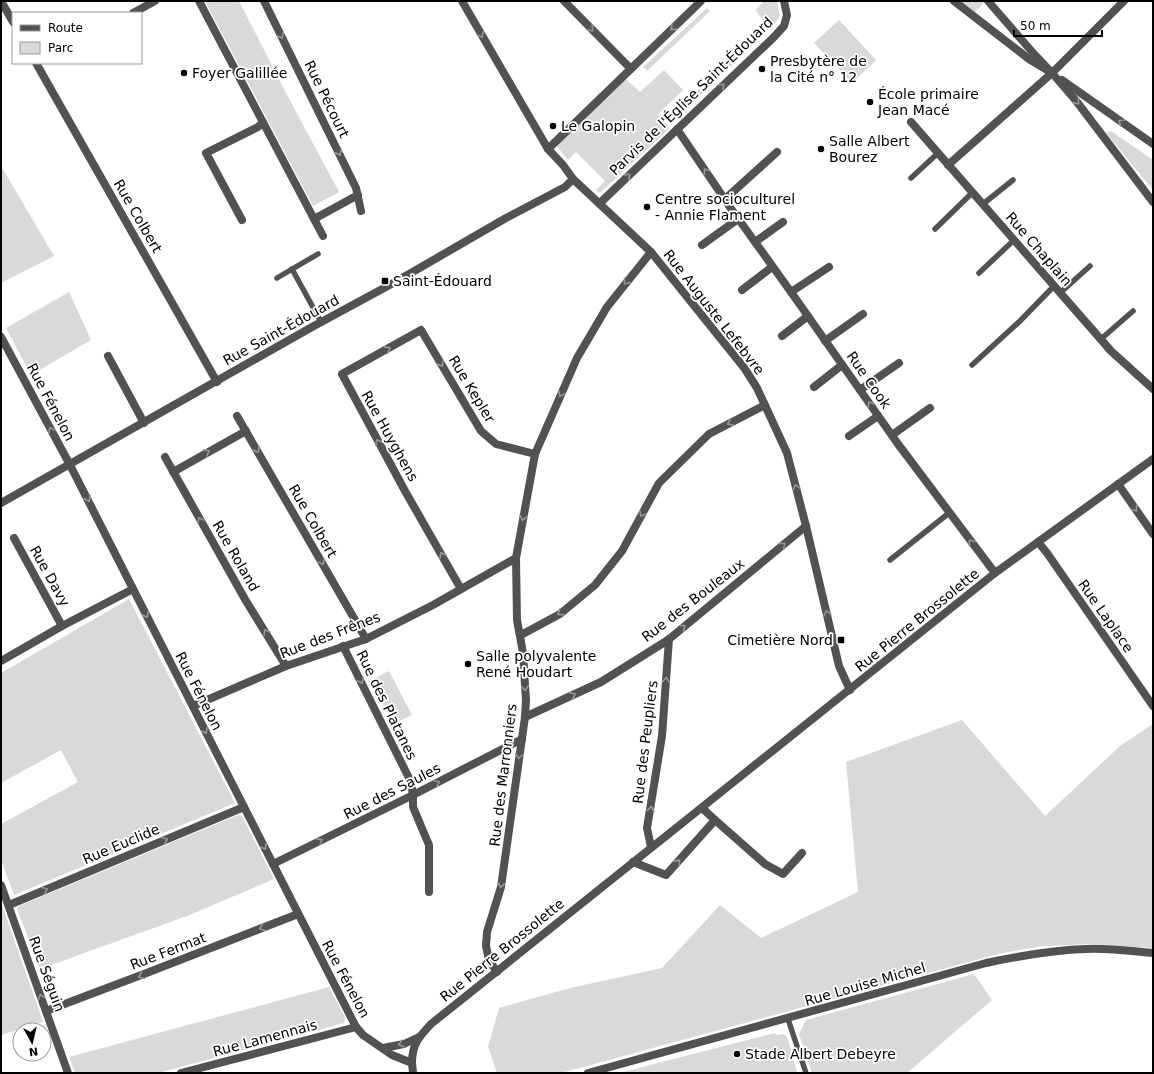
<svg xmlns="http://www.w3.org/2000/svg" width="1154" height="1074" viewBox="0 0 1154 1074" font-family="'DejaVu Sans',sans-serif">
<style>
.green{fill:#d9d9d9}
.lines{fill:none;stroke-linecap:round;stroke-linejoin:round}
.service{stroke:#525252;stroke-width:5.5}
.pedestrian{stroke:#525252;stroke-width:8}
.minor{stroke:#525252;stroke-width:8}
.tertiary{stroke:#525252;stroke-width:8}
.oneway{stroke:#979797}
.poi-dot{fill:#000;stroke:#fff;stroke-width:1.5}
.labels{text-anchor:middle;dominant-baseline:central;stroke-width:3.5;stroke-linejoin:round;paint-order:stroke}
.poi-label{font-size:14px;fill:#000;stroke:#fff;text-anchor:start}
.street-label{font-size:14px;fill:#000;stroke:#fff}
</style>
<rect width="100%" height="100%" fill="#fff"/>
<g class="green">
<polygon points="205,1 239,1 285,91 339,192 313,206"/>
<polygon points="764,1 777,1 780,16 777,21 769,27 755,10"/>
<polygon points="960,1 982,1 984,3 975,12"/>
<polygon points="707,8 710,11 647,71 643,67"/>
<polygon points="839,20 876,60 852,83 814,43"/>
<polygon points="741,51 744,54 680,114 677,110"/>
<polygon points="664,70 683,90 658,114 670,128 600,193 596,190 605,181 576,152 568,160 556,145 626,79 640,92"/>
<polygon points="1111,131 1153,160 1153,190 1106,133"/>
<polygon points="1,166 54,256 1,283"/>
<polygon points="69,292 91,340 31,375 6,328"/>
<polygon points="129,599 235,803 14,895 1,860 1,824 78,782 61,750 1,783 1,673"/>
<polygon points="389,671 412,715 393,724 371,680"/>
<polygon points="962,720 1045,816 1120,746 1153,724 1153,948 1093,944 1042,946 998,954 561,1073 497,1073 488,1047 499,1008 570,988 662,968 720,905 761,938 858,892 846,762"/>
<polygon points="238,815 242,816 274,879 187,916 40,969 17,909 19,906"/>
<polygon points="1,902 43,1022 1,1035"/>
<polygon points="974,974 992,1000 907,1073 812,1073 799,1034 806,1020"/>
<polygon points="329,987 345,1017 344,1023 158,1073 75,1073 69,1057"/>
<polygon points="775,1033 776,1035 784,1034 788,1039 797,1073 619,1073"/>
</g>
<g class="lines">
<g class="service">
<polyline points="911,178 938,153"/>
<polyline points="983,204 1013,180"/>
<polyline points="935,229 972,193"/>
<polyline points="292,269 321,322"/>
<polyline points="979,273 1014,240"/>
<polyline points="277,278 318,254"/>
<polyline points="1060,293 1090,266"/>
<polyline points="1101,339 1133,311"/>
<polyline points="972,365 1020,321 1054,286"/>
<polyline points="890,560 949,513"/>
<polyline points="788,1019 806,1073"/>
</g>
<polyline class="pedestrian" points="954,1 1029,59 1047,70"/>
<g class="minor">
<polyline points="1,1 13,22"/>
<polyline points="199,1 323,236"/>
<polyline points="264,1 356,188 361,211"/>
<polyline points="462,1 548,149 563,165 573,179 651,252 745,369 757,388 787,453 806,526 839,666 850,690"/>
<polyline points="564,1 631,69"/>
<polyline points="988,1 1034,54 1052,73 1077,102 1153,202"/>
<polyline points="133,13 155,1"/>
<polyline points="36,63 217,382"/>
<polyline points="1062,80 1153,144"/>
<polyline points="911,122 1111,351 1153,389"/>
<polyline points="677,129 732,210 791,292 898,444 995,573"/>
<polyline points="548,149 701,1"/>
<polyline points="948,165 1052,73 1124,1"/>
<polyline points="725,199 777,152"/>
<polyline points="600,203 773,38 784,26 787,15 784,1"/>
<polyline points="314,219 358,195"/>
<polyline points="242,220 206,153 258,127 263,122"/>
<polyline points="755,242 783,222"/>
<polyline points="702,245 738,219"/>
<polyline points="742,290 772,267"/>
<polyline points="791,292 829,267"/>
<polyline points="782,336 808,316"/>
<polyline points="1,337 70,465 356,1027"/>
<polyline points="825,341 863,314"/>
<polyline points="108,356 144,423"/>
<polyline points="814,387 842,365"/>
<polyline points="860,390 899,363"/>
<polyline points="237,416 366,639"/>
<polyline points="892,435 930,408"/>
<polyline points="849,436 878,416"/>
<polyline points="165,457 246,601 286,666"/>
<polyline points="173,472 246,431"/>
<polyline points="1118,484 1153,534"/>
<polyline points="1,503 312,327 397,281 506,218 565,187 573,179"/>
<polyline points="14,538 62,626"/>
<polyline points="1038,542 1047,553 1153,706"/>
<polyline points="461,589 405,491 342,374 421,330 481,431 496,444 535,454"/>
<polyline points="521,635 560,614 595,585 622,551 659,483 709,434 765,405"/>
<polyline points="343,646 411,782 413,795 413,807 429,845 429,892"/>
<polyline points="1,661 62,626 133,589"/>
<polyline points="193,706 286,666 366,639 433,605 516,558"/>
<polyline points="525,717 601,682 668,640 806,526"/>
<polyline points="715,820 765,864 783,874 802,853"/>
<polyline points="651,847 647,828 662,736 669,639"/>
<polyline points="633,862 666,875 715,820 702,808"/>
<polyline points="273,864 413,795 522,739"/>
<polyline points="1,885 68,1073"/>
<polyline points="9,905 244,807"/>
<polyline points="497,972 489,960 486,946 487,932 501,887 525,717 526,700 523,653 517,620 516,558 535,454 577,358 607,307 651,252"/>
<polyline points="46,1011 144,974 298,914"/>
<polyline points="412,1063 413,1073"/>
<path d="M588 1073 986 963C1019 956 1052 950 1086 949 1108 948 1131 951 1153 953"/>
</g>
<g class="tertiary">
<polyline points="383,1048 404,1044 419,1037"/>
<path d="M181 1073 356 1027 363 1035 392 1055 412 1063C412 1044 419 1037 431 1024L995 573 1153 459"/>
</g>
</g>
<defs><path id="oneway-chevron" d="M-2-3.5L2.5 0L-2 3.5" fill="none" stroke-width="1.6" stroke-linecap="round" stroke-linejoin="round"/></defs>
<g class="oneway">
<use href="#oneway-chevron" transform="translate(673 28) rotate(136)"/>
<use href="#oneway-chevron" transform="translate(591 29) rotate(45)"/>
<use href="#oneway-chevron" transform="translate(481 35) rotate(60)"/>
<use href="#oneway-chevron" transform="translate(281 36) rotate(64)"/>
<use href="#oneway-chevron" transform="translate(722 86) rotate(-43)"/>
<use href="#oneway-chevron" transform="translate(1077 102) rotate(51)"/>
<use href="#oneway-chevron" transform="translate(1121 122) rotate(-145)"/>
<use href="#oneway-chevron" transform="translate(339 153) rotate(64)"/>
<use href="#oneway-chevron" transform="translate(706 171) rotate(-124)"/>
<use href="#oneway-chevron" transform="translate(628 176) rotate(-44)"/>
<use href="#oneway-chevron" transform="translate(626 282) rotate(129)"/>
<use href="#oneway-chevron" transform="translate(388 349) rotate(-29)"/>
<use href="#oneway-chevron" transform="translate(441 364) rotate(60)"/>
<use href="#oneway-chevron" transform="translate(561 394) rotate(114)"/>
<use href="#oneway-chevron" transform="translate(870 404) rotate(-125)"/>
<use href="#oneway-chevron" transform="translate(730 423) rotate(153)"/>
<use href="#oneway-chevron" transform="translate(51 430) rotate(-118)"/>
<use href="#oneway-chevron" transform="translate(378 442) rotate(-118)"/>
<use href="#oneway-chevron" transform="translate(257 450) rotate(60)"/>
<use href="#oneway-chevron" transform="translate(207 452) rotate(-29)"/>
<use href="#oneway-chevron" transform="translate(796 487) rotate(-105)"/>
<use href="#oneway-chevron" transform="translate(88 499) rotate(63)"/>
<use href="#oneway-chevron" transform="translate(1135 509) rotate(55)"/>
<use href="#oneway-chevron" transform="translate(642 514) rotate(118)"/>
<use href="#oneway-chevron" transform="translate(523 518) rotate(100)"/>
<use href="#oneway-chevron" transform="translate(200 520) rotate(-120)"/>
<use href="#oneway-chevron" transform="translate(971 542) rotate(-127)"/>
<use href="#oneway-chevron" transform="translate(783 545) rotate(-39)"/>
<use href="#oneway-chevron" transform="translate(442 555) rotate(-120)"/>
<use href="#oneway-chevron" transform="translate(322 562) rotate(60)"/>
<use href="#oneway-chevron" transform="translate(560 613) rotate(146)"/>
<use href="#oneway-chevron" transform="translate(827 613) rotate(-103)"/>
<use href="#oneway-chevron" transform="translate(146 615) rotate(63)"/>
<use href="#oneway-chevron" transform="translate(683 627) rotate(-39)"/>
<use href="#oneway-chevron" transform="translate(266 632) rotate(-121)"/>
<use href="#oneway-chevron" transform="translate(666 680) rotate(-86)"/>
<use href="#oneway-chevron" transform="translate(361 681) rotate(64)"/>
<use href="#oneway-chevron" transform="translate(525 688) rotate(87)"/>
<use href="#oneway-chevron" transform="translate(573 695) rotate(-25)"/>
<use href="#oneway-chevron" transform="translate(205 731) rotate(63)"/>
<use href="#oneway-chevron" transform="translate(519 756) rotate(98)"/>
<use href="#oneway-chevron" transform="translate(437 783) rotate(-27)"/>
<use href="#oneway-chevron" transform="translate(651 809) rotate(-80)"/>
<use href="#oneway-chevron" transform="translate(165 840) rotate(-23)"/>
<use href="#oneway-chevron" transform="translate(320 841) rotate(-26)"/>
<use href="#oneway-chevron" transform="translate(264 847) rotate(63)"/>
<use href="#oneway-chevron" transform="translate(678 862) rotate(-48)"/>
<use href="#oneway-chevron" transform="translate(501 885) rotate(101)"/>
<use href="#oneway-chevron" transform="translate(45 890) rotate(-23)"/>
<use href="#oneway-chevron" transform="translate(262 928) rotate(159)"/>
<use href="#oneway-chevron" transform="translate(141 976) rotate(159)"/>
<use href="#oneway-chevron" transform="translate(41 997) rotate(-110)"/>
<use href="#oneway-chevron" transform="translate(401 1044) rotate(164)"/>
</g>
<g class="poi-dot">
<circle cx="762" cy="69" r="4"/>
<circle cx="184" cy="73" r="4"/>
<circle cx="870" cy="102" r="4"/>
<circle cx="553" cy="126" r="4"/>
<circle cx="821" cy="149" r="4"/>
<circle cx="647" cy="207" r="4"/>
<rect x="381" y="277" width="8" height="8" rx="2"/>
<rect x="837" y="636" width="8" height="8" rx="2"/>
<circle cx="468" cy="664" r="4"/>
<circle cx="737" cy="1054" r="4"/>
</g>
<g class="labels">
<g class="poi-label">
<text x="770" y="61">Presbytère de<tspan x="770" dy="16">la Cité n° 12</tspan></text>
<text x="192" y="73">Foyer Galillée</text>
<text x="878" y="94">École primaire<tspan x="878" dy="16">Jean Macé</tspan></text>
<text x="561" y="126">Le Galopin</text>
<text x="829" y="141">Salle Albert<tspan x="829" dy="16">Bourez</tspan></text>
<text x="655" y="199">Centre socioculturel<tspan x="655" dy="16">- Annie Flament</tspan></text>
<text x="393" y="281">Saint-Édouard</text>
<text x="833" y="640" text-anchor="end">Cimetière Nord</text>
<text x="476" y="656">Salle polyvalente<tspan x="476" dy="16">René Houdart</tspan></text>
<text x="745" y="1054">Stade Albert Debeyre</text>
</g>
<g class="street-label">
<text transform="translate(691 96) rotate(-44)">Parvis de l'Église Saint-Édouard</text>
<text transform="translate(327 99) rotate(64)">Rue Pécourt</text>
<text transform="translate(138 216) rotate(60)">Rue Colbert</text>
<text transform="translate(1039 249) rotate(49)">Rue Chaplain</text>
<text transform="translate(714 312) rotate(52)">Rue Auguste Lefebvre</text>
<text transform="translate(281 330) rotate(-29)">Rue Saint-Édouard</text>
<text transform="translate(869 380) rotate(55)">Rue Cook</text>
<text transform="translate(472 389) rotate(59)">Rue Kepler</text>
<text transform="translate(51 402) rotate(62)">Rue Fénelon</text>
<text transform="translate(390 436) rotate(61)">Rue Huyghens</text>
<text transform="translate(313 521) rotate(60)">Rue Colbert</text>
<text transform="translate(236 556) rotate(60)">Rue Roland</text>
<text transform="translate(50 576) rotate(61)">Rue Davy</text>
<text transform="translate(693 600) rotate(-38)">Rue des Bouleaux</text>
<text transform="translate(1106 616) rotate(55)">Rue Laplace</text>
<text transform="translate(917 620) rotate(-39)">Rue Pierre Brossolette</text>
<text transform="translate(330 635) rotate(-21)">Rue des Frênes</text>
<text transform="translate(199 691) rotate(63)">Rue Fénelon</text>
<text transform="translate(387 705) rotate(64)">Rue des Platanes</text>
<text transform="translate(645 742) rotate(-83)">Rue des Peupliers</text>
<text transform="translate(503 775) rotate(-83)">Rue des Marronniers</text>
<text transform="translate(392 791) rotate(-27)">Rue des Saules</text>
<text transform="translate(121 844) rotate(-23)">Rue Euclide</text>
<text transform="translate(502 950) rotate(-39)">Rue Pierre Brossolette</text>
<text transform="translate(168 951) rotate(-21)">Rue Fermat</text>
<text transform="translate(47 974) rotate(70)">Rue Séguin</text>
<text transform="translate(346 979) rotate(62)">Rue Fénelon</text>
<text transform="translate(865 984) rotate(-16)">Rue Louise Michel</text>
<text transform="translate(265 1038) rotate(-15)">Rue Lamennais</text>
</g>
</g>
<rect width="1154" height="1074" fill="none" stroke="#000000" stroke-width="4"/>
<rect x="12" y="12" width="130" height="52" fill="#ffffff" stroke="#999999"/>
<rect x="20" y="25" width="20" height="6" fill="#525252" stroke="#999999"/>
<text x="48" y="32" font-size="12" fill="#000000">Route</text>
<rect x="20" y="42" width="20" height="12" fill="#d9d9d9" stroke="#999999"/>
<text x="48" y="52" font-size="12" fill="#000000">Parc</text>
<g transform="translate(32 1042) rotate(172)"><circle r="19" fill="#ffffff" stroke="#999999"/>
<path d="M0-3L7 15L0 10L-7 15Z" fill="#000000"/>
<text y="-6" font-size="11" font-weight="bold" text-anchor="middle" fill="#000000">N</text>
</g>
<path d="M1014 30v6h88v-6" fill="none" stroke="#000000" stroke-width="2"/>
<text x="1020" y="30" font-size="12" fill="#000000" stroke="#ffffff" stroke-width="3" paint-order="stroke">50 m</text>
</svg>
